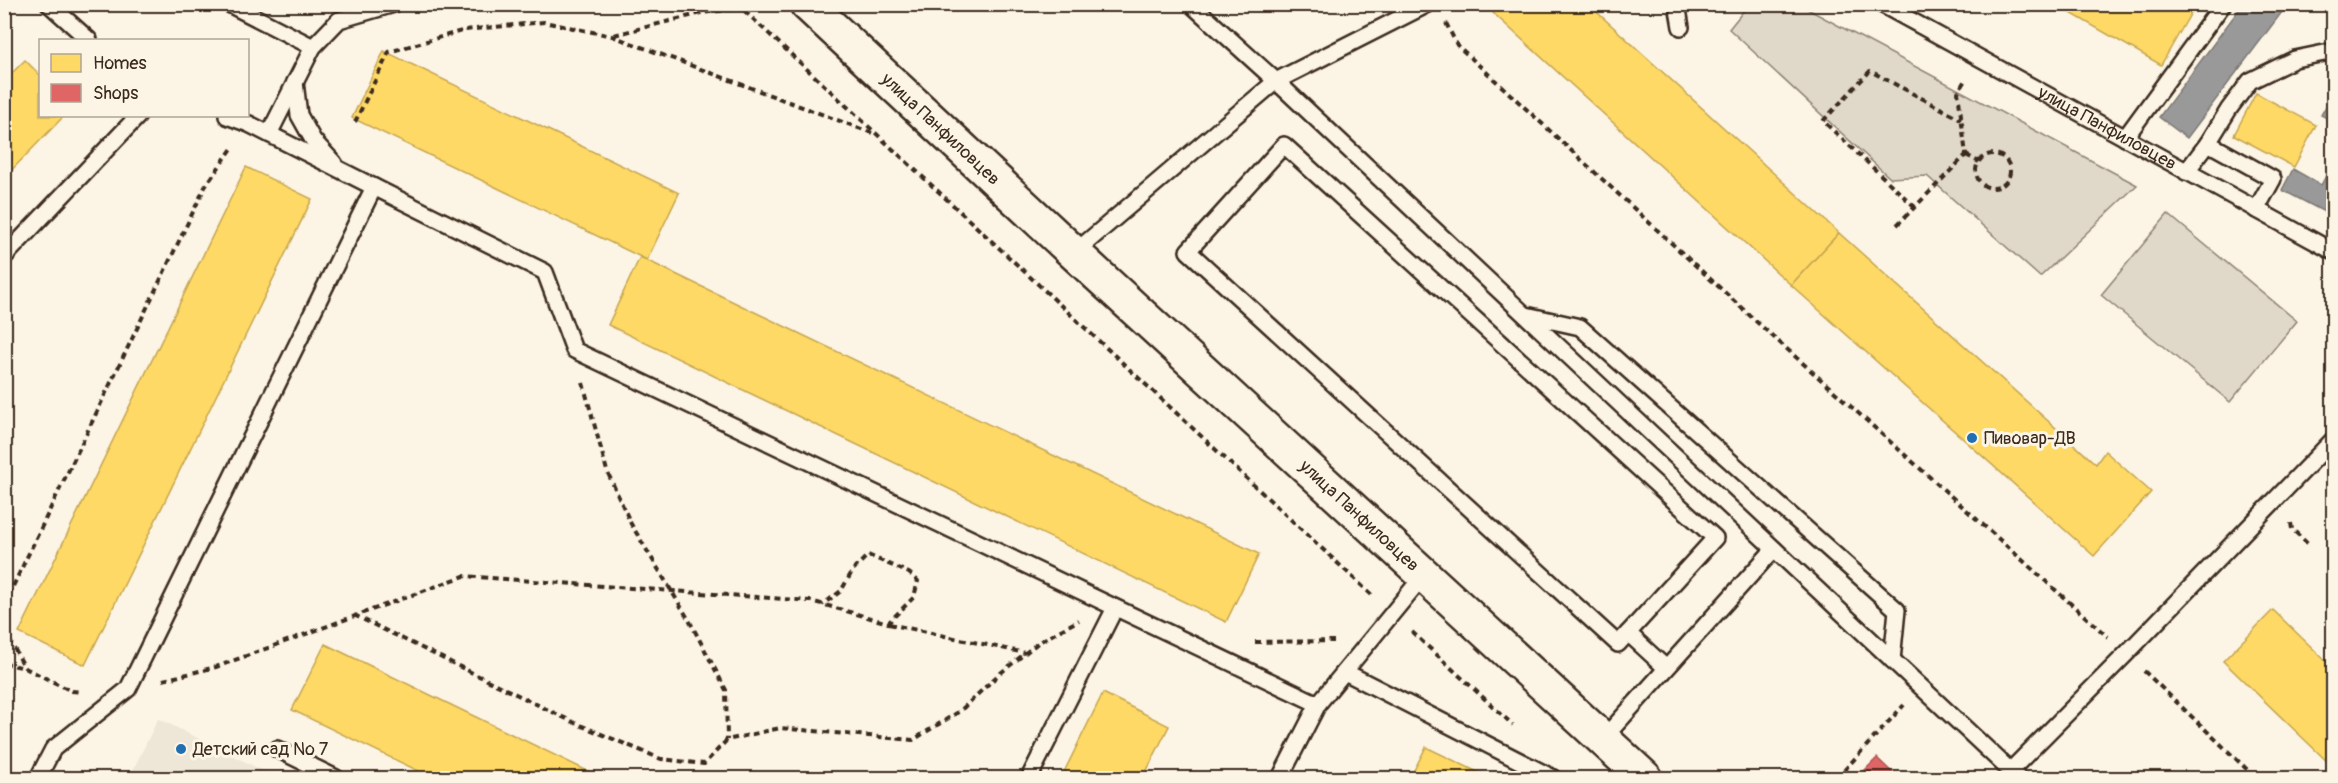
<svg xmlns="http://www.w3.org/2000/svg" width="2338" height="783" viewBox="0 0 2338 783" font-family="Pangolin,sans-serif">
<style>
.built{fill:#eee6d6}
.green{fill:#e0d8c8;stroke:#8e8173;stroke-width:1.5}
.homes{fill:#ffd966;stroke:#c4a450;stroke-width:1.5}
.shops{fill:#e06666;stroke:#ae5450;stroke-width:1.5}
.industry{fill:#999;stroke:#7d7874;stroke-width:1.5}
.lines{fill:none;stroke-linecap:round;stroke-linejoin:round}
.service-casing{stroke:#3b2a1e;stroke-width:20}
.tertiary-casing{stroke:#3b2a1e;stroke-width:38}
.path{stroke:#3b2a1e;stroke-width:4;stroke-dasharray:6 4.5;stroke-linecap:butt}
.service{stroke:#fcf5e5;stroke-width:15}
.tertiary{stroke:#fcf5e5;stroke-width:33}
.poi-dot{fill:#1f6fb2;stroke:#fcf5e5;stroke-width:2}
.labels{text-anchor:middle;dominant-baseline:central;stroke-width:6;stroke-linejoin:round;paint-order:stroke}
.street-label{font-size:18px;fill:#3b2a1e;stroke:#fcf5e5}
.poi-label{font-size:18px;fill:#3b2a1e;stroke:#fcf5e5;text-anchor:start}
</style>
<rect width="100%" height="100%" fill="#fcf5e5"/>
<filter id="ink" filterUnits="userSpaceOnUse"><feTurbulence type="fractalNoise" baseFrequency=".0167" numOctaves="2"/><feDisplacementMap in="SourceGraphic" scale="12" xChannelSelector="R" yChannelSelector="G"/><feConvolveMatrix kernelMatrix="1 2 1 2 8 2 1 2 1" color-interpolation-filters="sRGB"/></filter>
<g filter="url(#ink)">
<polygon class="built" points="158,719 159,719 278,778 129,778"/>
<g class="green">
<polygon points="1749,4 1800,5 2137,185 2040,277 1927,176 1890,178 1729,29"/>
<polygon points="2168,214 2297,321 2230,402 2101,295"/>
</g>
<g class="homes">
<polygon points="1501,4 1588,4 1839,233 1791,285 1493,13"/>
<polygon points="2055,4 2196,4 2161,65"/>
<polygon points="384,51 679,193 647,260 352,118"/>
<polygon points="25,60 40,75 40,116 64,116 4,178 4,81"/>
<polygon points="2256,93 2316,125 2294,167 2234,135"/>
<polygon points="246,167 312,199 85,665 19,633"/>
<polygon points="1839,233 2096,464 2105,451 2151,492 2094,556 1791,285"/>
<polygon points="640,257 1259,554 1226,622 608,325"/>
<polygon points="2273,610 2334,669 2334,768 2223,661"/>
<polygon points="325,644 602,778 433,778 292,710"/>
<polygon points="1103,693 1169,726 1143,778 1061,778"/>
<polygon points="1426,747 1490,778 1410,778"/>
</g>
<polygon class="shops" points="1877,758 1898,778 1857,778"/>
<g class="industry">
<polygon points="2243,4 2288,4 2187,138 2159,117"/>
<polygon points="2334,92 2334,122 2321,115"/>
<polygon points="2334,161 2334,217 2282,190 2293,169 2321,185"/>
</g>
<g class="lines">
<g class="service-casing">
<g id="service">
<polyline points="49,4 89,40"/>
<polyline points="229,4 313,47"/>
<polyline points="1191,4 1276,81 2018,778"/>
<polyline points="1677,4 1681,27"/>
<path id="s1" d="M1881 4 2334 252"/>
<polyline points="295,82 299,115 313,140 334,163"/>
<polyline points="227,116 249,124 374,187"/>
<polyline points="269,134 313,47 339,20 394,4"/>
<polyline points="2125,138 2223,4"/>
<polyline points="2208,143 2229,109 2250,81 2295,59 2334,51"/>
<polygon points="1284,145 1715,538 1618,644 1188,251"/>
<polyline points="2186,172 2208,143 2273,179 2256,210"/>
<polyline points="1074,253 1276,81 1428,4"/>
<polyline points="4,257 138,116"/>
<polyline points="1526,315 1580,327 1897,610 1892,660"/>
<polyline points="1628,633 1666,668"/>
<polyline points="1345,672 1553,778"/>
<polyline points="1602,740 1774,549"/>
<polyline points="277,749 336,778"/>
<polyline points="2010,771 2126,654 2334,439"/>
<polyline points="38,778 53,749 128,689 374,187 545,272 574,350 1318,704 1423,576"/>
<polyline points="1029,778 1115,608"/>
<polyline points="1280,778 1318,704"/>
</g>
</g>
<g class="tertiary-casing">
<g id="tertiary">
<path id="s2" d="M807 4 1074 253 1645 778"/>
</g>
</g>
<g class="path">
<polyline points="737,4 1374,597"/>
<polyline points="1446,23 1457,45 1759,324 2108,637"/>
<polyline points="614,35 702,13 742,8 756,4"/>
<polyline points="355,122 389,52 465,30 544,22 612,36 872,133"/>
<circle cx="1993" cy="171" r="17"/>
<polyline points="1966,155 1979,162"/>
<polyline points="1915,207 1823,121 1870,71 1961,119"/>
<polyline points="1897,225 1966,155 1958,92 1965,80"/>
<polyline points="583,383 607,471 631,524 689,620 726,690 727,740"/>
<polyline points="2291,523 2292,529 2309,545"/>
<polyline points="4,605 205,187 233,147"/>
<polyline points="354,615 575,723 661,759 704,764 727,740 780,728 913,740 960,711 997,676 1039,642 1079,620"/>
<polyline points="889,624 1025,653"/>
<polyline points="4,630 25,668"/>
<polyline points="1412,632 1513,725"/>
<polyline points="1255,642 1334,641"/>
<polyline points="4,663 25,668 72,691 82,692"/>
<polyline points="2144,671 2256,778"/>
<polyline points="163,680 216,667 464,576 811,601 888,623 914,597 918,581 909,573 868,555 853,570 841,591 822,605"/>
<polyline points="1837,778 1904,705"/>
</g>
<use href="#service" class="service"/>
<use href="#tertiary" class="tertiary"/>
</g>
</g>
<g class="poi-dot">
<circle cx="1972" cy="438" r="6"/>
<circle cx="181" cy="749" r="6"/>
</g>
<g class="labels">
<g class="street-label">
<text stroke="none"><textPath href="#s1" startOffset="258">улица Панфиловцев</textPath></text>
<text stroke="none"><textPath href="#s2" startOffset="183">улица Панфиловцев</textPath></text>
<text stroke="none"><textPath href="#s2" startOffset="753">улица Панфиловцев</textPath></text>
</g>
<g class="poi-label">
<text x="1984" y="438">Пивовар-ДВ</text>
<text x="193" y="749">Детский сад № 7</text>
</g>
</g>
<rect width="2338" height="783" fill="none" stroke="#fcf5e5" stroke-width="24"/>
<rect x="12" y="12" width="2314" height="759" fill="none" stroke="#3b2a1e" stroke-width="2" filter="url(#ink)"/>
<rect x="39" y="39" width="210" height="78" fill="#fcf5e5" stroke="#afa495" stroke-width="1.5"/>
<rect x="51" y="54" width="30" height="18" fill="#ffd966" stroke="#afa495" stroke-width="1.5"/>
<text x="93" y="69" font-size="18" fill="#3b2a1e">Homes</text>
<rect x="51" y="84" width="30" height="18" fill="#e06666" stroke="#afa495" stroke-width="1.5"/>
<text x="93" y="99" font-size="18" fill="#3b2a1e">Shops</text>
</svg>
